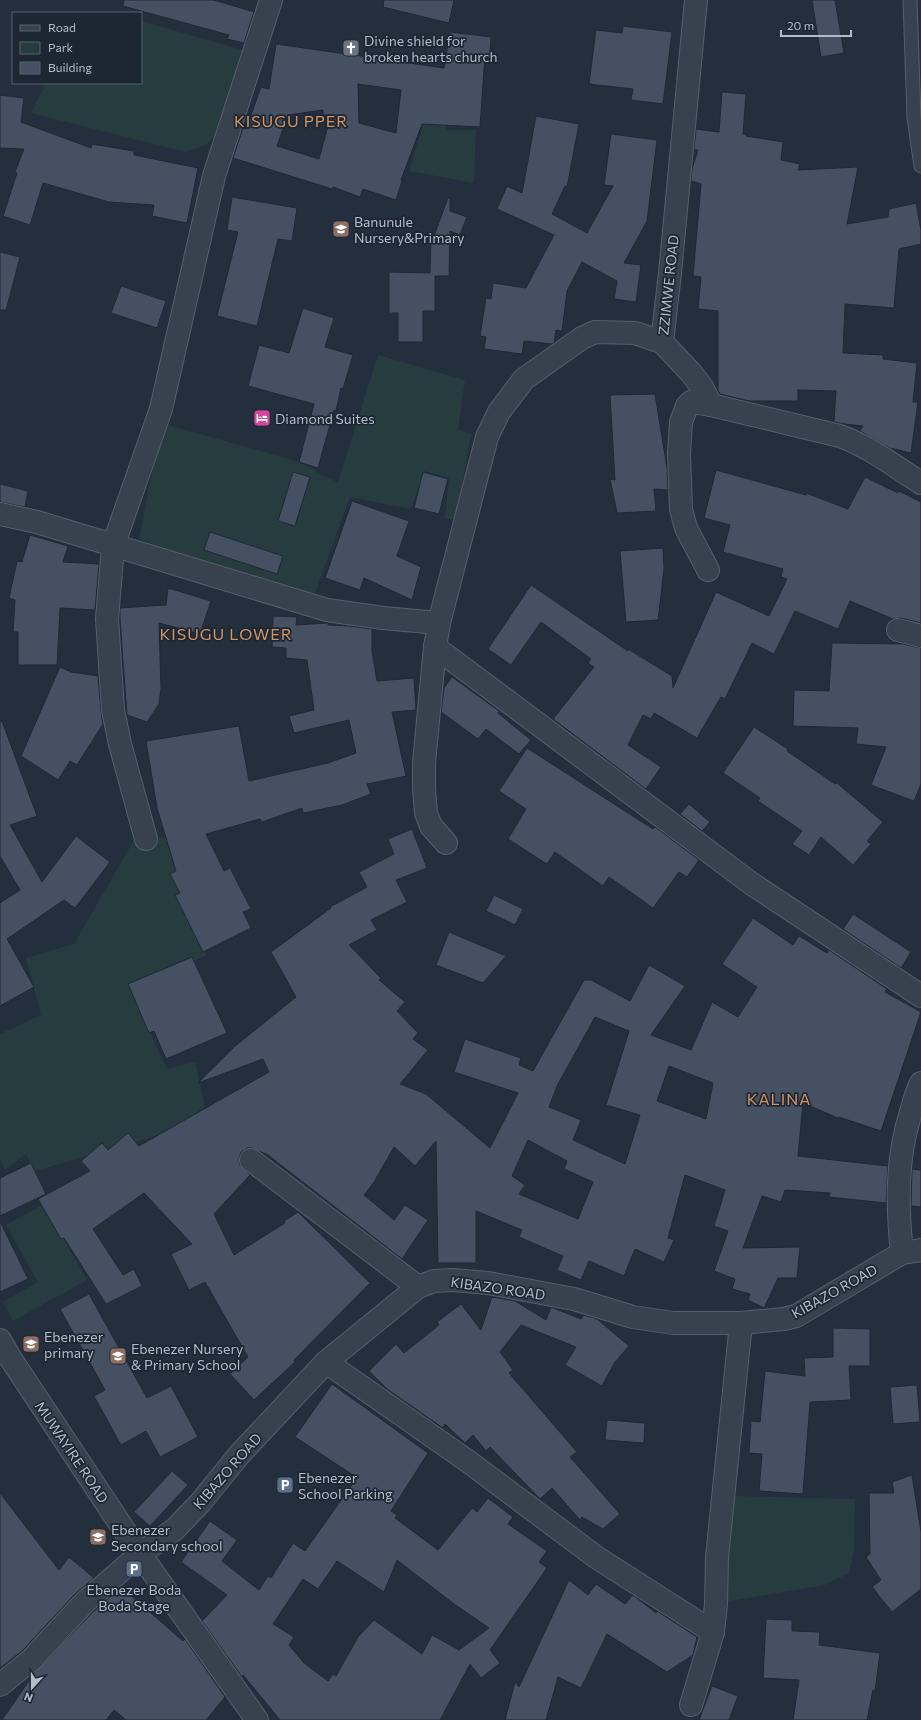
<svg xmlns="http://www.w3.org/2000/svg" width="921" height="1720" viewBox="0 0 921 1720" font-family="Commissioner,sans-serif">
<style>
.green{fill:#263c3f}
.building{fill:#455162;stroke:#1f2835;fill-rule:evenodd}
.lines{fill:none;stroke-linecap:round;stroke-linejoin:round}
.service-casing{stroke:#565f6c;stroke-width:15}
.minor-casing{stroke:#565f6c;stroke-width:24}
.service{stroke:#38414e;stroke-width:13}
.minor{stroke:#38414e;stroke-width:22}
.labels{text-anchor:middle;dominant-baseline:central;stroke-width:3.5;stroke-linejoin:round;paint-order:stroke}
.poi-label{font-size:14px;fill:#b4bcc9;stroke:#1d2633;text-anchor:start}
.street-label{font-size:14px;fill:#b4bcc9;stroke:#1d2633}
.quarter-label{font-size:16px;letter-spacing:1px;fill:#d59563;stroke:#1d2633}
</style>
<rect width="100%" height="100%" fill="#242f3e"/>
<g class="green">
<polygon points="141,21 243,50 217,134 206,145 186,152 31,113 46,83 141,83"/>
<polygon points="436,83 438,108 447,130 476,130 474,183 409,171"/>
<polygon points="378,355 465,380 458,429 471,434 456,519 445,519 449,478 424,471 411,509 350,497 314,596 217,569 139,539 155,458 168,425 299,462 317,471 316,473 338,482"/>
<polygon points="166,837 206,955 188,964 185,959 128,985 167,1069 195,1062 208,1121 35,1171 26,1154 5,1170 0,1159 0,1034 41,1015 26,958 74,944 134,840"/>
<polygon points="44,1204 87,1280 13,1321 3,1302 38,1282 6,1225"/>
<polygon points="732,1496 855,1499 854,1551 849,1573 825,1585 723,1602"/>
</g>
<g class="building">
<polygon points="124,0 214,0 254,12 244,43 227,39 229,35 123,6"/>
<polygon points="384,0 454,0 449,23 383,7"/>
<polygon points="812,0 835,0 844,53 821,57"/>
<polygon points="623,26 672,32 663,104 631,100 633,89 589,84 596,30 622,33"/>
<path d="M450 32 491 37 490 55 485 54 480 127 422 124 401 180 402 181 396 200 363 189 360 197 333 187 332 189 233 158 243 128 246 129 261 87 269 89 276 44 444 68ZM358 84 401 90 396 133 359 123ZM323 110V115H331L319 159 277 146 288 115Z"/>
<polygon points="722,92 746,94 743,134 746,135 746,136 783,142 781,160 800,164 798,170 858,167 847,224 888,217 889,209 916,203 921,230 921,244 899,249 894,308 845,304 843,353 883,355 883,359 917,363 913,402 918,402 911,453 890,448 860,431 863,426 845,424 834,422 836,391 798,390 798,401 749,401 720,394 718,390 718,311 698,309 701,277 693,276 701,184 691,181 692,169 698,150 694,150 696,129 719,132"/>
<polygon points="0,95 24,98 21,122 91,148 92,144 134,151 134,155 198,168 187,223 152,216 154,205 109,202 43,183 30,225 3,216 17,173 15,172 24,149 0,148"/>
<polygon points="536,116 579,124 567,187 565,186 552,214 587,233 613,186 604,185 611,134 657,140 647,221 624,263 641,265 636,302 614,299 617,281 582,262 567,291 562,331 556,330 554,343 552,344 524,341 522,354 484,349 486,337 480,336 486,298 491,299 493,283 526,288 554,235 497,209 507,186 522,193"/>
<polygon points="232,197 297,208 292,241 278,239 257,326 217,316 238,232 227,230"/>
<polygon points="448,198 450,198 450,211 467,217 460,235 450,231 449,276 435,276 435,311 423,311 423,342 398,342 398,313 389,313 389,272 430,273 431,236 434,236"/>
<polygon points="0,252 20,257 6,310 0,310"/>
<polygon points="121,286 166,301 157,328 111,313"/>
<polygon points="303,308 334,318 325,347 353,355 343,389 341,388 336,411 334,410 318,468 299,462 314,404 248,386 259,345 289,353"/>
<polygon points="655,394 667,468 668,490 654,489 656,511 617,513 610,479 615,480 610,395"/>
<polygon points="716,470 806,495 806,493 848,509 865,477 898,493 899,491 921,502 921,623 901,618 893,619 850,601 838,629 795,611 774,654 752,643 725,699 721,697 697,738 654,713 651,719 643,715 628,745 661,767 646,789 553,719 594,667 588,663 591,659 541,622 511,665 488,649 531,585 628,651 628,649 672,676 673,688 716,592 769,616 787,579 781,577 783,569 723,552 730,525 704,518"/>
<polygon points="293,472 310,477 295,526 278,521"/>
<polygon points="423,472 448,479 439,514 414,508"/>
<polygon points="0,484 28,491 25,507 0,502"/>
<polygon points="352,501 409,521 397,556 421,567 412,600 364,578 360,590 325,578"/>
<polygon points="210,532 283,556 277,574 204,550"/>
<polygon points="30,535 68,546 63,562 99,564 95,610 60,608 57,665 18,665 18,632 13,632 15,600 9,598 17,561 22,562"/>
<polygon points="663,548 664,569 658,620 626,622 620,551"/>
<polygon points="168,588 211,601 200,634 159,623 161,689 159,704 147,722 127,715 120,619 120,608 166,605"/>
<polygon points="273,616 297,617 296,625 328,623 328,625 349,626 372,629 372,651 377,681 414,678 416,710 392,712 406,776 367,784 371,794 342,805 303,813 302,808 262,822 260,819 206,834 224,871 230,868 251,909 243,912 251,928 203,952 175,895 180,893 170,874 176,871 157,808 146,741 239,726 249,781 328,763 356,753 349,720 294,733 289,716 314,710 307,660 286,658 286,648 272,647"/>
<polygon points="832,643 903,644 921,648 921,784 914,801 871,785 886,747 856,744 858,728 793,726 794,690 829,691"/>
<polygon points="60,667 71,672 98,676 101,711 103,724 77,765 70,761 58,780 21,756"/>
<polygon points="452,677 499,711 498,713 531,740 519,754 486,729 478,739 441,712 444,688"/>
<polygon points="2,721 37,816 10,825 42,882 76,836 110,862 75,908 64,900 7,939 34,987 0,1006 0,903 20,890 0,856 0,722"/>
<polygon points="754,727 788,749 787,751 835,784 837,783 883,822 867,841 871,844 853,865 821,837 809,855 792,844 802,831 758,801 760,798 723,773"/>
<polygon points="527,748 653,829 655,827 699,860 687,877 679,872 653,908 609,877 603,886 555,852 547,864 508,839 526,809 499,791"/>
<polygon points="689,804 710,822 702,831 680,814"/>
<path d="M412 829 427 868 396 880 407 902 371 920 377 930 349 945 381 978 379 980 405 1002 397 1011 418 1033 413 1039 428 1050 400 1084 426 1094 490 1148 518 1093 454 1072 465 1039 521 1058 519 1065 533 1071 584 980H591L630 1001 649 965 685 986 651 1035 691 1050 712 1002 738 1017 757 987 722 964 753 918 793 945 799 936 827 953 829 950 887 989 885 992 921 1012 881 1131 839 1117 838 1118 803 1103 798 1156 888 1166 886 1203 829 1197 830 1193 785 1190 781 1202 762 1196 743 1248 800 1247 797 1278H778L764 1308 748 1300 750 1294 732 1289 735 1279 714 1271 728 1231 714 1226 725 1190 685 1175 668 1238 674 1240 664 1262 635 1249 624 1276 589 1261 581 1280 557 1270 563 1256 519 1237 522 1230 476 1211V1263H438L436 1141 415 1166 394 1147 374 1182 364 1195 394 1220 405 1205 428 1220 402 1259 268 1155 252 1148H247L241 1152 239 1159 240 1165 250 1175 214 1214 234 1255 285 1223 284 1221 298 1212 370 1283 294 1360 295 1362 254 1400 230 1374 248 1357 205 1282 189 1290 171 1254 192 1244 144 1193 93 1229 123 1275 134 1269 142 1286 106 1304 64 1238 61 1239 38 1199 90 1171 81 1161 102 1143 108 1150 128 1133 139 1146 269 1072 263 1059 198 1083 234 1047 296 997 271 952 331 908 330 907 367 887 359 872 394 854 388 839ZM595 1017 629 1031 606 1105 640 1115 625 1164 573 1140 581 1120 549 1107 557 1086ZM669 1066 713 1083 706 1119 657 1101ZM528 1140 567 1161 564 1169 593 1182 578 1219 519 1194 525 1185 512 1176Z"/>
<polygon points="494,895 523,909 515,925 486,911"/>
<polygon points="853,914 911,952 901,968 843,929"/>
<polygon points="449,932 506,956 483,983 436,965"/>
<polygon points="192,957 227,1033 166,1059 154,1031 149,1033 128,984"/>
<polygon points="31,1163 46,1194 0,1216 0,1178"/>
<polygon points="912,1169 921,1170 921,1207 911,1206"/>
<polygon points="0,1221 28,1279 0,1292"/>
<polygon points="89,1294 147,1398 171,1386 198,1437 160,1457 146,1431 121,1445 94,1396 105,1390 60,1309"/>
<polygon points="492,1297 515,1301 546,1320 551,1307 581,1319 584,1315 597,1319 629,1346 615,1362 602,1386 565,1365 576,1347 521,1325 500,1352 513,1370 509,1373 577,1452 570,1457 620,1514 603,1529 582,1517 580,1520 552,1488 540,1499 490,1447 486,1451 473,1435 465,1443 445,1424 443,1428 387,1389 369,1371 396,1344 404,1353 439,1325 437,1322 461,1304 481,1330"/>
<polygon points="833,1328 870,1329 870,1366 849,1366 851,1400 810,1402 803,1494 759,1491 762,1454 749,1453 751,1421 760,1422 765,1371 805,1376 804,1358 833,1357"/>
<path d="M332 1384 428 1453 391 1511 397 1515 395 1518 438 1550 472 1508 477 1512 488 1498 513 1517 508 1524 547 1551 539 1562 547 1568 490 1650 500 1663 481 1678 470 1664 440 1720H280L243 1675 242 1677 202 1621 227 1595 181 1562 210 1521 237 1540 222 1561 259 1590 268 1576 271 1578 293 1543 305 1551 356 1479 352 1476 353 1475 295 1437ZM397 1560 454 1604 489 1628 459 1650 432 1635 422 1654 374 1620 358 1637 336 1676 333 1674 328 1681 304 1663 289 1645 294 1637 273 1624 303 1579 318 1589 337 1561 384 1592Z"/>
<polygon points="917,1385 920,1422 893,1424 890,1387"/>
<polygon points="607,1420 645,1423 644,1443 605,1440"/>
<polygon points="172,1471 188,1485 150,1526 134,1512"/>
<polygon points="912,1475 921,1532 921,1589 892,1612 872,1587 881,1580 866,1557 870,1554 869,1493 894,1493 892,1482"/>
<polygon points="0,1493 59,1570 69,1557 94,1578 75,1594 22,1651 0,1668"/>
<polygon points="569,1580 588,1595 596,1584 625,1604 633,1595 656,1613 657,1611 697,1637 693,1655 667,1672 607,1634 581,1688 558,1677 546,1720 505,1720 515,1682 519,1687"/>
<polygon points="121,1587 183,1641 185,1639 225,1697 206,1720 126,1720 114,1710 106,1720 2,1720 35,1672 93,1612"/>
<polygon points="766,1619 792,1620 792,1631 820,1632 819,1645 880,1653 875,1691 873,1690 867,1720 793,1720 799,1680 763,1678"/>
<polygon points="712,1686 738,1696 729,1720 699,1720"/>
</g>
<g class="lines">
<g class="service-casing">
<polyline id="service" points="910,0 914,118 921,166"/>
</g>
<g class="minor-casing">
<g id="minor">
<polyline points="662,342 670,273 696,0"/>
<polyline points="0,514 37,522 327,610 383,618 439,623"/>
<path d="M708 570 686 528 681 509 679 454 681 422 687 406 691 402 711 405 840 436C870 447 894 466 921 483"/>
<polyline points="898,630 921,636"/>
<polyline points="435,647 752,884 921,996"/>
<polyline points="146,839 120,744 113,710 107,619 113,546 161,409 214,176 271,0"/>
<polyline points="446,843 431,826 426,813 424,789 424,763 435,647 439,623 487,437 499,412 524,379 582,338 595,332 635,333 662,342 692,374 702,387 711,405"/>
<polyline points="251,1160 418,1287"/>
<path d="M902 1253C897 1205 896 1159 911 1112 914 1102 916 1092 921 1083"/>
<polyline points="0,1340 9,1356 140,1554 257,1720"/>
<polyline points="326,1362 469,1462 596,1557 713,1632"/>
<polyline points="0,1685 31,1660 84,1603 140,1554 175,1529 200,1503 239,1455 326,1362 418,1287 434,1281 453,1280 488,1283 574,1299 633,1317 673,1323 741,1323 784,1319 796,1316 902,1253 921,1250"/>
<polyline points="691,1705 713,1632 716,1604 717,1557 741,1323"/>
</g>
</g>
<use href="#service" class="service"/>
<use href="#minor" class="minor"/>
</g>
<defs>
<g id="church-square" transform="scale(0.9)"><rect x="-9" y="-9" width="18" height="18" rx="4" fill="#6b7280" stroke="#1d2633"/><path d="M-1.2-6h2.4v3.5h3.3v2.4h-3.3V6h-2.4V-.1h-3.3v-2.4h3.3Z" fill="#fff"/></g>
<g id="school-square" transform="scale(0.9)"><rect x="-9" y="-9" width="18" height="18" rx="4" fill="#8d6e63" stroke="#1d2633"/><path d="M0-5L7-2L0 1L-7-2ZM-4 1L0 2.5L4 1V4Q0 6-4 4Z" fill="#fff"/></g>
<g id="hotel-square" transform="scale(0.9)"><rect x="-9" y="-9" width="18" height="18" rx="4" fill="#d1479c" stroke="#1d2633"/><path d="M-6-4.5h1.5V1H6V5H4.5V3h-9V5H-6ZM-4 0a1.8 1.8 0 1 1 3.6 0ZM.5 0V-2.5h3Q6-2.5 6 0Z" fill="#fff"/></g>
<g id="parking-square" transform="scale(0.9)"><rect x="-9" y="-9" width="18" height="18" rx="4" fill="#5c6f8a" stroke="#1d2633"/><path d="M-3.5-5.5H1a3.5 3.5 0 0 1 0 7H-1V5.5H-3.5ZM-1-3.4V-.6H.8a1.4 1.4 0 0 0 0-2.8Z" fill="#fff"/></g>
</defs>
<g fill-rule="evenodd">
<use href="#church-square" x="351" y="48"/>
<use href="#school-square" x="341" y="229"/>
<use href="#hotel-square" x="262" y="418"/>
<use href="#school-square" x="31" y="1344"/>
<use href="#school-square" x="118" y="1356"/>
<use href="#parking-square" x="285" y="1485"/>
<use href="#school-square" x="98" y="1537"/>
<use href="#parking-square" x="134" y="1569"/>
</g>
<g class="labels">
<g class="poi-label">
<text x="364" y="40">Divine shield for<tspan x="364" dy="16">broken hearts church</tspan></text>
<text x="354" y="221">Banunule<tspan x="354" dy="16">Nursery&amp;Primary</tspan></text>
<text x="275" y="418">Diamond Suites</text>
<text x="44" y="1336">Ebenezer<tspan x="44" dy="16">primary</tspan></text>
<text x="131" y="1348">Ebenezer Nursery<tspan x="131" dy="16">&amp; Primary School</tspan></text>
<text x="298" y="1477">Ebenezer<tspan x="298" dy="16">School Parking</tspan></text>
<text x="111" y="1529">Ebenezer<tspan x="111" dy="16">Secondary school</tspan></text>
<text x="134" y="1589" text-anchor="middle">Ebenezer Boda<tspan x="134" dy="16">Boda Stage</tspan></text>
</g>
<g class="street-label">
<text transform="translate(668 285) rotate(-84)">ZZIMWE ROAD</text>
<text transform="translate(498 1288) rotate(8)">KIBAZO ROAD</text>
<text transform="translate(834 1291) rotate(-29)">KIBAZO ROAD</text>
<text transform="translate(72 1452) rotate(56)">MUWAYIRE ROAD</text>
<text transform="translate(227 1471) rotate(-49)">KIBAZO ROAD</text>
</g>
<g class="quarter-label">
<text x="291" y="120">KISUGU PPER</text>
<text x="226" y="633">KISUGU LOWER</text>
<text x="779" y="1098">KALINA</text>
</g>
</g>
<rect x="12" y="12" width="130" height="72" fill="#1d2633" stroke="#59626f"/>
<rect x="20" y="25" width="20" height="6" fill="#38414e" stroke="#59626f"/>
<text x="48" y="32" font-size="12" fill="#b4bcc9">Road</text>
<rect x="20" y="42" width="20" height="12" fill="#263c3f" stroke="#59626f"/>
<text x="48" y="52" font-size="12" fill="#b4bcc9">Park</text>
<rect x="20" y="62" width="20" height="12" fill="#455162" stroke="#59626f"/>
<text x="48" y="72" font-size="12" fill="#b4bcc9">Building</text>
<g transform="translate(32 1688) rotate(201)" stroke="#1d2633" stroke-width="3" paint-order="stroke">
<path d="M0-3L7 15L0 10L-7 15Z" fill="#b4bcc9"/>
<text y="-6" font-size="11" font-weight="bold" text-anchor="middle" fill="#b4bcc9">N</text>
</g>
<path d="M781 30v6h70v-6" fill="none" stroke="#b4bcc9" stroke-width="2"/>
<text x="787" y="30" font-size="12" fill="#b4bcc9" stroke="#1d2633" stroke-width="3" paint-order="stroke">20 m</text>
</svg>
